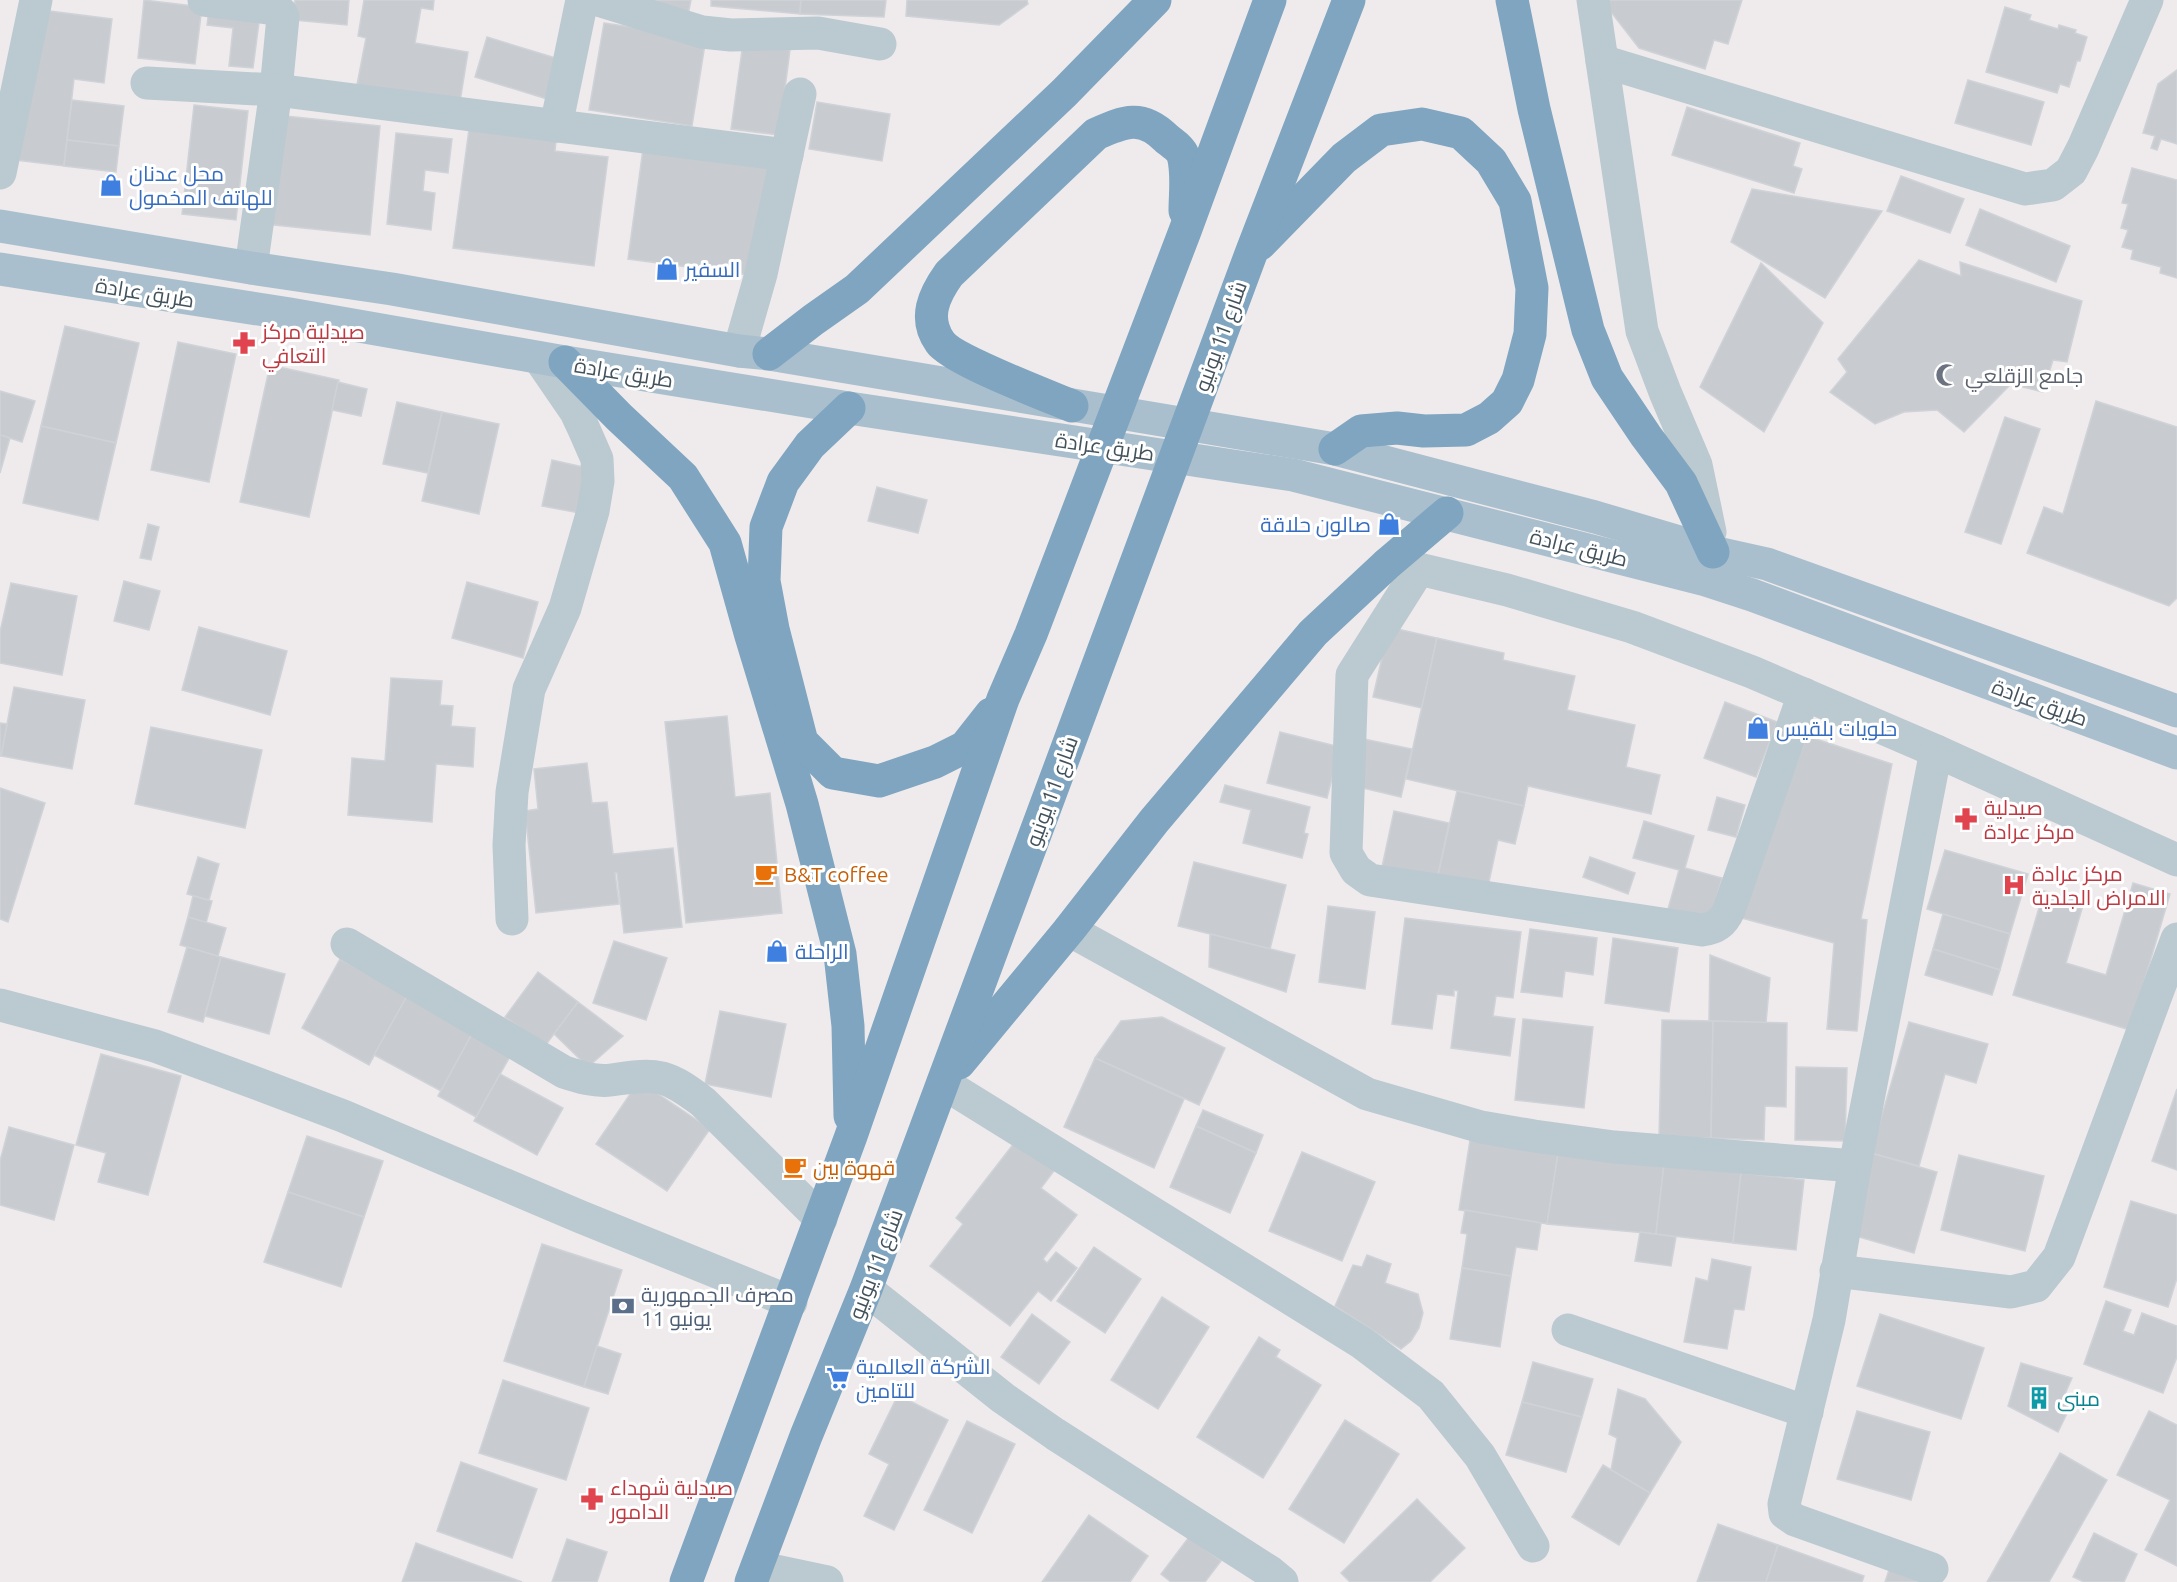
<svg xmlns="http://www.w3.org/2000/svg" width="2177" height="1582" viewBox="0 0 2177 1582" font-family="Ubuntu,Cairo,sans-serif">
<style>
.building{fill:#c8ccd1;stroke:#cfd3d8;stroke-width:1.5}
.lines{fill:none;stroke-linecap:round;stroke-linejoin:round}
.minor{stroke:#bbc9d0;stroke-width:33}
.major{stroke:#a9bfce;stroke-width:33}
.highway{stroke:#7fa5c0;stroke-width:33}
.labels{text-anchor:middle;dominant-baseline:central;stroke-width:6;stroke-linejoin:round;paint-order:stroke}
.shop-label{font-size:21px;fill:#366cbe;stroke:#fff;text-anchor:start}
.street-label{font-size:21px;fill:#43525b;stroke:#fff}
.health-label{font-size:21px;fill:#be3a42;stroke:#fff;text-anchor:start}
.worship-label{font-size:21px;fill:#5b616d;stroke:#fff;text-anchor:start}
.food-label{font-size:21px;fill:#c56008;stroke:#fff;text-anchor:start}
.service-label{font-size:21px;fill:#4e5e75;stroke:#fff;text-anchor:start}
.culture-label{font-size:21px;fill:#0d838f;stroke:#fff;text-anchor:start}
</style>
<rect width="100%" height="100%" fill="#efebec"/>
<g class="building">
<polygon points="144,0 202,7 195,64 138,58"/>
<polygon points="295,0 349,0 347,25 294,20"/>
<polygon points="364,0 434,0 433,10 421,8 415,43 468,52 459,108 356,90 366,38 358,36"/>
<polygon points="626,0 691,0 688,15"/>
<polygon points="711,0 801,0 800,14 711,6"/>
<polygon points="801,0 886,0 884,17 800,14"/>
<polygon points="907,0 1027,0 1028,4 999,25 906,16"/>
<polygon points="1604,0 1742,0 1728,44 1714,40 1705,69 1639,48 1604,3"/>
<polygon points="2005,7 2031,15 2029,20 2058,29 2059,25 2076,30 2075,33 2087,37 2080,61 2077,61 2069,87 2060,84 2057,93 1986,72"/>
<polygon points="34,9 112,19 104,83 74,79 64,166 16,160"/>
<polygon points="209,9 260,15 253,68 229,66 233,28 207,25"/>
<polygon points="604,23 706,38 692,126 589,110"/>
<polygon points="487,37 559,59 547,99 475,77"/>
<polygon points="743,43 790,50 779,135 731,129"/>
<polygon points="2177,70 2177,144 2161,139 2157,150 2151,148 2155,136 2143,133 2158,84"/>
<polygon points="1968,80 2044,102 2031,145 1955,123"/>
<polygon points="72,100 124,106 119,146 67,140"/>
<polygon points="817,102 890,114 882,161 809,149"/>
<polygon points="194,105 248,111 236,220 182,214"/>
<polygon points="1687,107 1800,143 1793,166 1802,169 1794,193 1672,155"/>
<polygon points="276,115 380,126 370,235 265,224"/>
<polygon points="469,129 556,141 555,151 608,157 594,266 453,248"/>
<polygon points="396,133 452,139 448,173 425,170 423,191 435,193 431,230 387,224"/>
<polygon points="67,140 119,146 116,172 64,166"/>
<polygon points="643,149 770,166 755,276 628,259"/>
<polygon points="2132,168 2177,180 2177,278 2160,273 2161,267 2131,259 2133,250 2122,247 2128,230 2121,228 2128,204 2122,203"/>
<polygon points="1901,176 1964,199 1950,233 1887,211"/>
<polygon points="1752,189 1882,211 1825,298 1731,242"/>
<polygon points="1980,209 2070,246 2056,282 1966,245"/>
<polygon points="1919,260 1961,276 1960,262 2082,301 2067,362 2053,360 2043,392 2011,384 1964,432 1937,410 1904,412 1875,424 1830,392 1847,372 1838,359"/>
<polygon points="1761,263 1823,323 1764,432 1700,387"/>
<polygon points="65,326 139,343 116,443 41,426"/>
<polygon points="178,342 236,354 209,482 151,470"/>
<polygon points="270,365 339,380 309,517 240,502"/>
<polygon points="338,382 367,389 361,416 332,410"/>
<polygon points="0,391 35,401 22,442 0,435"/>
<polygon points="2096,401 2177,427 2177,598 2169,606 2027,553 2044,507 2063,514"/>
<polygon points="397,402 442,412 428,473 383,464"/>
<polygon points="442,412 499,424 479,514 422,501"/>
<polygon points="2005,417 2040,429 2001,544 1965,532"/>
<polygon points="41,426 116,443 98,520 23,503"/>
<polygon points="0,435 10,438 0,473"/>
<polygon points="552,460 588,468 579,513 542,506"/>
<polygon points="877,487 927,500 918,533 868,521"/>
<polygon points="148,524 159,527 151,560 140,558"/>
<polygon points="124,581 160,591 149,630 114,621"/>
<polygon points="467,582 538,602 523,658 452,638"/>
<polygon points="11,583 77,596 62,675 0,663 0,632"/>
<polygon points="199,627 287,651 270,715 182,690"/>
<polygon points="1389,627 1437,638 1422,708 1373,697"/>
<polygon points="1437,638 1504,653 1503,660 1575,676 1567,710 1635,725 1626,767 1660,775 1651,814 1528,786 1524,806 1406,779"/>
<polygon points="391,678 442,681 440,705 453,706 451,726 475,728 473,767 436,764 432,822 348,815 352,758 385,761"/>
<polygon points="14,687 85,700 72,769 1,756"/>
<polygon points="1725,702 1777,722 1756,777 1704,758"/>
<polygon points="727,716 735,797 770,793 782,913 686,923 665,722"/>
<polygon points="0,723 7,724 1,756 0,756"/>
<polygon points="151,727 262,750 245,828 135,804"/>
<polygon points="1280,732 1340,747 1327,798 1267,783"/>
<polygon points="1807,736 1892,764 1861,919 1867,920 1857,1031 1827,1029 1834,943 1738,917"/>
<polygon points="1364,739 1412,749 1401,797 1354,786"/>
<polygon points="587,763 592,803 607,802 613,854 673,848 682,927 624,933 617,873 615,873 619,904 536,913 525,811 538,809 534,769"/>
<polygon points="1225,785 1310,807 1304,833 1308,834 1302,858 1243,843 1251,810 1220,802"/>
<polygon points="0,788 45,803 8,922 0,919"/>
<polygon points="1457,791 1524,806 1515,844 1498,840 1487,891 1437,879"/>
<polygon points="1717,797 1745,805 1736,837 1708,830"/>
<polygon points="1394,811 1449,823 1437,879 1382,867"/>
<polygon points="1644,821 1694,836 1685,868 1722,878 1710,921 1668,909 1679,870 1633,858"/>
<polygon points="1945,850 2028,874 2010,934 1927,909"/>
<polygon points="198,857 219,864 209,900 187,894"/>
<polygon points="1590,857 1635,873 1628,894 1583,877"/>
<polygon points="1194,862 1286,885 1270,949 1178,926"/>
<polygon points="2133,883 2170,894 2130,1030 2013,995 2044,891 2084,902 2066,963 2106,975"/>
<polygon points="193,896 212,901 206,923 188,917"/>
<polygon points="1328,906 1375,912 1365,989 1319,982"/>
<polygon points="1943,914 2010,934 2000,970 1933,949"/>
<polygon points="188,917 226,928 218,956 180,945"/>
<polygon points="1405,918 1521,932 1513,998 1496,996 1493,1016 1515,1019 1510,1056 1451,1048 1458,991 1454,990 1454,996 1437,994 1432,1029 1392,1024"/>
<polygon points="1530,929 1597,938 1593,975 1565,971 1562,997 1521,992"/>
<polygon points="1210,934 1295,955 1286,992 1209,967"/>
<polygon points="1613,938 1678,948 1669,1012 1605,1003"/>
<polygon points="614,941 667,958 646,1020 593,1003"/>
<polygon points="187,947 221,957 203,1022 168,1012"/>
<polygon points="1933,949 2000,970 1992,995 1925,975"/>
<polygon points="1710,955 1770,978 1766,1023 1709,1021"/>
<polygon points="221,957 285,974 269,1034 205,1016"/>
<polygon points="340,959 407,996 369,1065 302,1028"/>
<polygon points="538,972 578,1002 545,1046 505,1017"/>
<polygon points="407,996 473,1032 441,1091 374,1055"/>
<polygon points="578,1002 623,1036 588,1067 554,1034"/>
<polygon points="720,1011 786,1024 771,1097 705,1084"/>
<polygon points="1162,1017 1225,1048 1199,1105 1095,1058 1121,1021"/>
<polygon points="1523,1019 1593,1027 1584,1108 1515,1100"/>
<polygon points="1662,1020 1713,1021 1711,1138 1659,1137"/>
<polygon points="1713,1021 1787,1023 1786,1107 1765,1106 1764,1140 1711,1138"/>
<polygon points="1909,1022 1988,1044 1976,1083 1945,1074 1919,1166 1871,1153"/>
<polygon points="473,1032 512,1053 476,1117 438,1096"/>
<polygon points="101,1054 181,1076 148,1195 98,1182 106,1153 76,1145"/>
<polygon points="1095,1058 1184,1099 1154,1168 1064,1127"/>
<polygon points="1796,1067 1847,1068 1845,1141 1795,1140"/>
<polygon points="500,1074 563,1108 537,1155 474,1121"/>
<polygon points="639,1081 710,1129 667,1191 596,1144"/>
<polygon points="2177,1089 2177,1170 2152,1161"/>
<polygon points="1203,1110 1263,1135 1256,1153 1196,1126"/>
<polygon points="1196,1126 1256,1153 1230,1213 1170,1187"/>
<polygon points="9,1127 74,1145 54,1220 0,1205 0,1161"/>
<polygon points="307,1136 383,1161 364,1217 288,1192"/>
<polygon points="1018,1138 1057,1167 1041,1188 1077,1215 1043,1259 1047,1263 1056,1252 1077,1268 1051,1301 1038,1291 1010,1326 930,1266 963,1224 956,1218"/>
<polygon points="1470,1140 1558,1154 1547,1224 1459,1210"/>
<polygon points="1302,1152 1375,1182 1342,1261 1269,1231"/>
<polygon points="1871,1153 1937,1172 1914,1253 1849,1234"/>
<polygon points="1558,1154 1664,1164 1656,1234 1547,1224"/>
<polygon points="1959,1155 2044,1176 2025,1251 1941,1230"/>
<polygon points="1664,1164 1741,1173 1733,1243 1656,1234"/>
<polygon points="1741,1173 1804,1180 1796,1250 1733,1243"/>
<polygon points="288,1192 364,1217 341,1287 264,1262"/>
<polygon points="2131,1201 2177,1215 2177,1278 2168,1307 2104,1287"/>
<polygon points="1465,1210 1541,1223 1537,1250 1516,1247 1511,1276 1462,1268 1467,1234 1461,1233"/>
<polygon points="1640,1232 1676,1237 1671,1266 1635,1261"/>
<polygon points="542,1244 622,1270 584,1387 504,1361"/>
<polygon points="1094,1247 1141,1279 1105,1333 1057,1301"/>
<polygon points="1367,1255 1391,1264 1385,1283 1418,1294 1423,1313 1419,1328 1411,1341 1401,1349 1335,1306 1353,1265 1362,1267"/>
<polygon points="1712,1259 1751,1267 1744,1310 1734,1309 1727,1349 1684,1342 1696,1278 1708,1281"/>
<polygon points="1462,1268 1511,1276 1500,1347 1450,1339"/>
<polygon points="1162,1297 1209,1327 1158,1409 1111,1380"/>
<polygon points="2106,1301 2131,1310 2123,1331 2134,1335 2142,1313 2177,1326 2177,1357 2163,1393 2084,1364"/>
<polygon points="1032,1314 1070,1342 1039,1384 1001,1357"/>
<polygon points="1880,1314 1984,1348 1961,1419 1857,1386"/>
<polygon points="1259,1337 1280,1350 1276,1357 1321,1385 1263,1478 1197,1437"/>
<polygon points="597,1346 621,1354 608,1394 584,1387"/>
<polygon points="1533,1362 1593,1379 1582,1417 1522,1402"/>
<polygon points="2021,1363 2072,1378 2065,1394 2072,1403 2058,1432 2008,1406"/>
<polygon points="503,1380 589,1408 566,1480 479,1453"/>
<polygon points="1618,1389 1645,1399 1681,1442 1650,1493 1611,1470 1617,1438 1609,1434"/>
<polygon points="898,1395 948,1420 894,1530 864,1516 889,1464 869,1454"/>
<polygon points="1522,1402 1582,1417 1566,1472 1506,1455"/>
<polygon points="1857,1411 1930,1432 1911,1500 1837,1479"/>
<polygon points="2149,1411 2177,1425 2177,1566 2145,1550 2170,1500 2117,1475"/>
<polygon points="1345,1420 1399,1454 1344,1543 1289,1509"/>
<polygon points="967,1421 1015,1444 972,1533 924,1510"/>
<polygon points="2060,1453 2107,1480 2049,1582 1987,1582"/>
<polygon points="461,1462 537,1489 512,1558 437,1531"/>
<polygon points="1603,1465 1650,1493 1619,1545 1572,1517"/>
<polygon points="1417,1499 1465,1548 1430,1582 1350,1582 1341,1573"/>
<polygon points="1089,1515 1148,1556 1130,1582 1042,1582"/>
<polygon points="1718,1524 1778,1545 1766,1582 1697,1582"/>
<polygon points="2094,1533 2137,1554 2124,1582 2084,1582 2073,1577"/>
<polygon points="1189,1537 1221,1561 1205,1582 1171,1582 1161,1574"/>
<polygon points="567,1539 607,1552 597,1582 552,1582"/>
<polygon points="416,1543 522,1582 402,1582"/>
<polygon points="1778,1545 1864,1576 1862,1582 1766,1582"/>
<polygon points="1892,1561 1928,1582 1885,1582"/>
</g>
<g class="lines">
<g class="minor">
<polyline points="204,0 269,8 281,13 283,17 276,90 251,268"/>
<polyline points="598,0 702,32 731,35 818,33 880,44"/>
<polyline points="1593,0 1642,331 1665,392 1696,465 1710,532"/>
<polyline points="1602,61 2025,189 2053,185 2071,171 2083,148 2147,0"/>
<polyline points="147,83 276,90 787,155"/>
<polyline points="556,126 582,0"/>
<polyline points="0,173 36,0"/>
<polyline points="739,351 761,274 800,94"/>
<path d="M1387 564 1419 569 1352 675 1346 853 1356 870 1370 880 1702 930C1716 928 1723 923 1729 910L1804 694"/>
<polyline points="1419,569 1507,590 1632,627 1752,672 1936,751 2177,860"/>
<polyline points="512,919 509,845 512,792 529,689 565,608 593,511 598,481 597,459 583,427 576,412 539,358"/>
<polyline points="1069,930 1367,1094 1481,1127 1534,1136 1614,1147 1855,1166"/>
<path d="M347 944 564 1072C579 1077 595 1082 611 1080 627 1078 645 1074 662 1078 677 1082 691 1093 703 1102L821 1219"/>
<polyline points="0,1005 155,1046 253,1082 343,1116 581,1217 791,1302"/>
<polyline points="943,1083 1362,1343 1431,1395 1480,1456 1533,1546"/>
<polyline points="1836,1271 2011,1292 2036,1286 2059,1257 2177,939"/>
<polyline points="866,1289 1003,1398 1055,1434 1270,1572 1282,1582"/>
<polyline points="1568,1330 1807,1412"/>
<polyline points="757,1567 827,1582"/>
<polyline points="1932,1569 1795,1520 1785,1513 1784,1504 1829,1320 1855,1166 1936,751"/>
</g>
<g class="major">
<polyline points="0,226 251,268 392,289 739,351 769,354 1335,449 1595,517 1713,552 1767,564 2177,711"/>
<polyline points="0,269 290,314 565,362 849,408 1293,475 1706,580 1752,595 2177,753"/>
</g>
<g class="highway">
<polyline points="1512,0 1534,109 1588,330 1607,378 1646,436 1681,483 1713,552"/>
<polyline points="1260,244 1344,158 1381,130 1422,124 1461,133 1491,161 1515,201 1532,288 1530,334 1518,380 1507,402 1489,418 1466,430 1424,431 1397,428 1361,431 1335,449"/>
<polyline points="769,354 813,320 857,289 1064,93 1155,0"/>
<polyline points="565,362 619,417 683,477 725,543 751,636 802,804 840,954 848,1026 850,1116"/>
<path d="M1072 406C1048 396 951 359 940 342 923 318 934 295 949 274L1096 134C1125 121 1142 114 1167 139 1172 143 1181 149 1183 155 1188 173 1185 193 1185 211"/>
<polyline points="849,408 810,445 783,482 766,527 764,581 773,629 802,742 833,773 879,781 935,762 965,747 991,714"/>
<polyline points="959,1063 1069,930 1154,821 1313,633 1387,564 1447,513"/>
<polyline points="686,1582 851,1136 1003,699 1031,634 1185,231 1270,0"/>
<polyline points="751,1582 806,1436 866,1289 1252,251 1349,0"/>
</g>
</g>
<defs>
<g id="shop-bare" transform="scale(1.8)"><path d="M-5-2.5h2.3a2.7 3.5 0 0 1 5.4 0H5L5.5 6h-11ZM-1.5-2.5h3a1.5 2.3 0 0 0-3 0Z" fill="#3f7fe0" stroke="#fff" stroke-width="2.5" paint-order="stroke"/></g>
<g id="pharmacy-bare" transform="scale(1.8)"><path d="M-2-6h4v4h4v4h-4v4h-4v-4h-4v-4h4Z" fill="#e0444e" stroke="#fff" stroke-width="2.5" paint-order="stroke"/></g>
<g id="mosque-bare" transform="scale(1.8)"><path d="M3.5-4.9A6 6 0 1 0 3.5 4.9A5 5 0 1 1 3.5-4.9Z" fill="#6b7280" stroke="#fff" stroke-width="2.5" paint-order="stroke"/></g>
<g id="cafe-bare" transform="scale(1.8)"><path d="M-5.5-4.5H6V0H3Q3 3.5 0 3.5H-2.5Q-5.5 3.5-5.5 0ZM3-3.2v2h1.7v-2ZM-6 4.5H4V6H-6Z" fill="#e8710a" stroke="#fff" stroke-width="2.5" paint-order="stroke"/></g>
<g id="hospital-bare" transform="scale(1.8)"><path d="M-5-5h3v3.5h4V-5h3V5h-3V1.5h-4V5h-3Z" fill="#e0444e" stroke="#fff" stroke-width="2.5" paint-order="stroke"/></g>
<g id="bank-bare" transform="scale(1.8)"><path d="M-6-4H6V4H-6ZM0-2.3a2.3 2.3 0 1 0 0 4.6a2.3 2.3 0 1 0 0-4.6Z" fill="#5c6f8a" stroke="#fff" stroke-width="2.5" paint-order="stroke"/></g>
<g id="supermarket-bare" transform="scale(1.8)"><path d="M-6-5.5h2.5l.6 2H6L4.5 2H-2.5L-4.4-4H-6ZM-1.5 3.2a1.3 1.3 0 1 0 .1 0ZM3 3.2a1.3 1.3 0 1 0 .1 0Z" fill="#3f7fe0" stroke="#fff" stroke-width="2.5" paint-order="stroke"/></g>
<g id="building-bare" transform="scale(1.8)"><path d="M-4-6H4V6H1V3H-1V6H-4ZM-2.5-4.3h1.7v1.8h-1.7ZM.8-4.3h1.7v1.8H.8ZM-2.5-1h1.7V.8h-1.7ZM.8-1h1.7V.8H.8Z" fill="#0f9aa8" stroke="#fff" stroke-width="2.5" paint-order="stroke"/></g>
</defs>
<g fill-rule="evenodd">
<use href="#shop-bare" x="111" y="185"/>
<use href="#shop-bare" x="667" y="269"/>
<use href="#pharmacy-bare" x="244" y="343"/>
<use href="#mosque-bare" x="1947" y="375"/>
<use href="#shop-bare" x="1389" y="524"/>
<use href="#shop-bare" x="1758" y="728"/>
<use href="#pharmacy-bare" x="1966" y="819"/>
<use href="#cafe-bare" x="766" y="874"/>
<use href="#hospital-bare" x="2014" y="885"/>
<use href="#shop-bare" x="777" y="951"/>
<use href="#cafe-bare" x="795" y="1167"/>
<use href="#bank-bare" x="623" y="1306"/>
<use href="#supermarket-bare" x="838" y="1378"/>
<use href="#building-bare" x="2039" y="1398"/>
<use href="#pharmacy-bare" x="592" y="1499"/>
</g>
<g class="labels">
<g class="shop-label">
<text x="129" y="173">محل عدنان<tspan x="129" dy="24">للهاتف المخمول</tspan></text>
<text x="685" y="269">السفير</text>
<text x="1371" y="524" text-anchor="end">صالون حلاقة</text>
<text x="1776" y="728">حلويات بلقيس</text>
<text x="795" y="951">الراحلة</text>
<text x="856" y="1366">الشركة العالمية<tspan x="856" dy="24">للتامين</tspan></text>
</g>
<g class="street-label">
<text transform="translate(145 292) rotate(9)">طريق عرادة</text>
<text transform="translate(1220 336) rotate(-70)">شارع 11 يونيو</text>
<text transform="translate(624 372) rotate(9)">طريق عرادة</text>
<text transform="translate(1105 446) rotate(8)">طريق عرادة</text>
<text transform="translate(1579 547) rotate(14)">طريق عرادة</text>
<text transform="translate(2040 702) rotate(20)">طريق عرادة</text>
<text transform="translate(1051 791) rotate(-70)">شارع 11 يونيو</text>
<text transform="translate(875 1264) rotate(-69)">شارع 11 يونيو</text>
</g>
<g class="health-label">
<text x="262" y="331">صيدلية مركز<tspan x="262" dy="24">التعافي</tspan></text>
<text x="1984" y="807">صيدلية<tspan x="1984" dy="24">مركز عرادة</tspan></text>
<text x="2032" y="873">مركز عرادة<tspan x="2032" dy="24">الامراض الجلدية</tspan></text>
<text x="610" y="1487">صيدلية شهداء<tspan x="610" dy="24">الدامور</tspan></text>
</g>
<g class="worship-label">
<text x="1965" y="375">جامع الزقلعي</text>
</g>
<g class="food-label">
<text x="784" y="874">B&amp;T coffee</text>
<text x="813" y="1167">قهوة بين</text>
</g>
<g class="service-label">
<text x="641" y="1294">مصرف الجمهورية<tspan x="641" dy="24">11 يونيو</tspan></text>
</g>
<g class="culture-label">
<text x="2057" y="1398">مبنى</text>
</g>
</g>
</svg>
